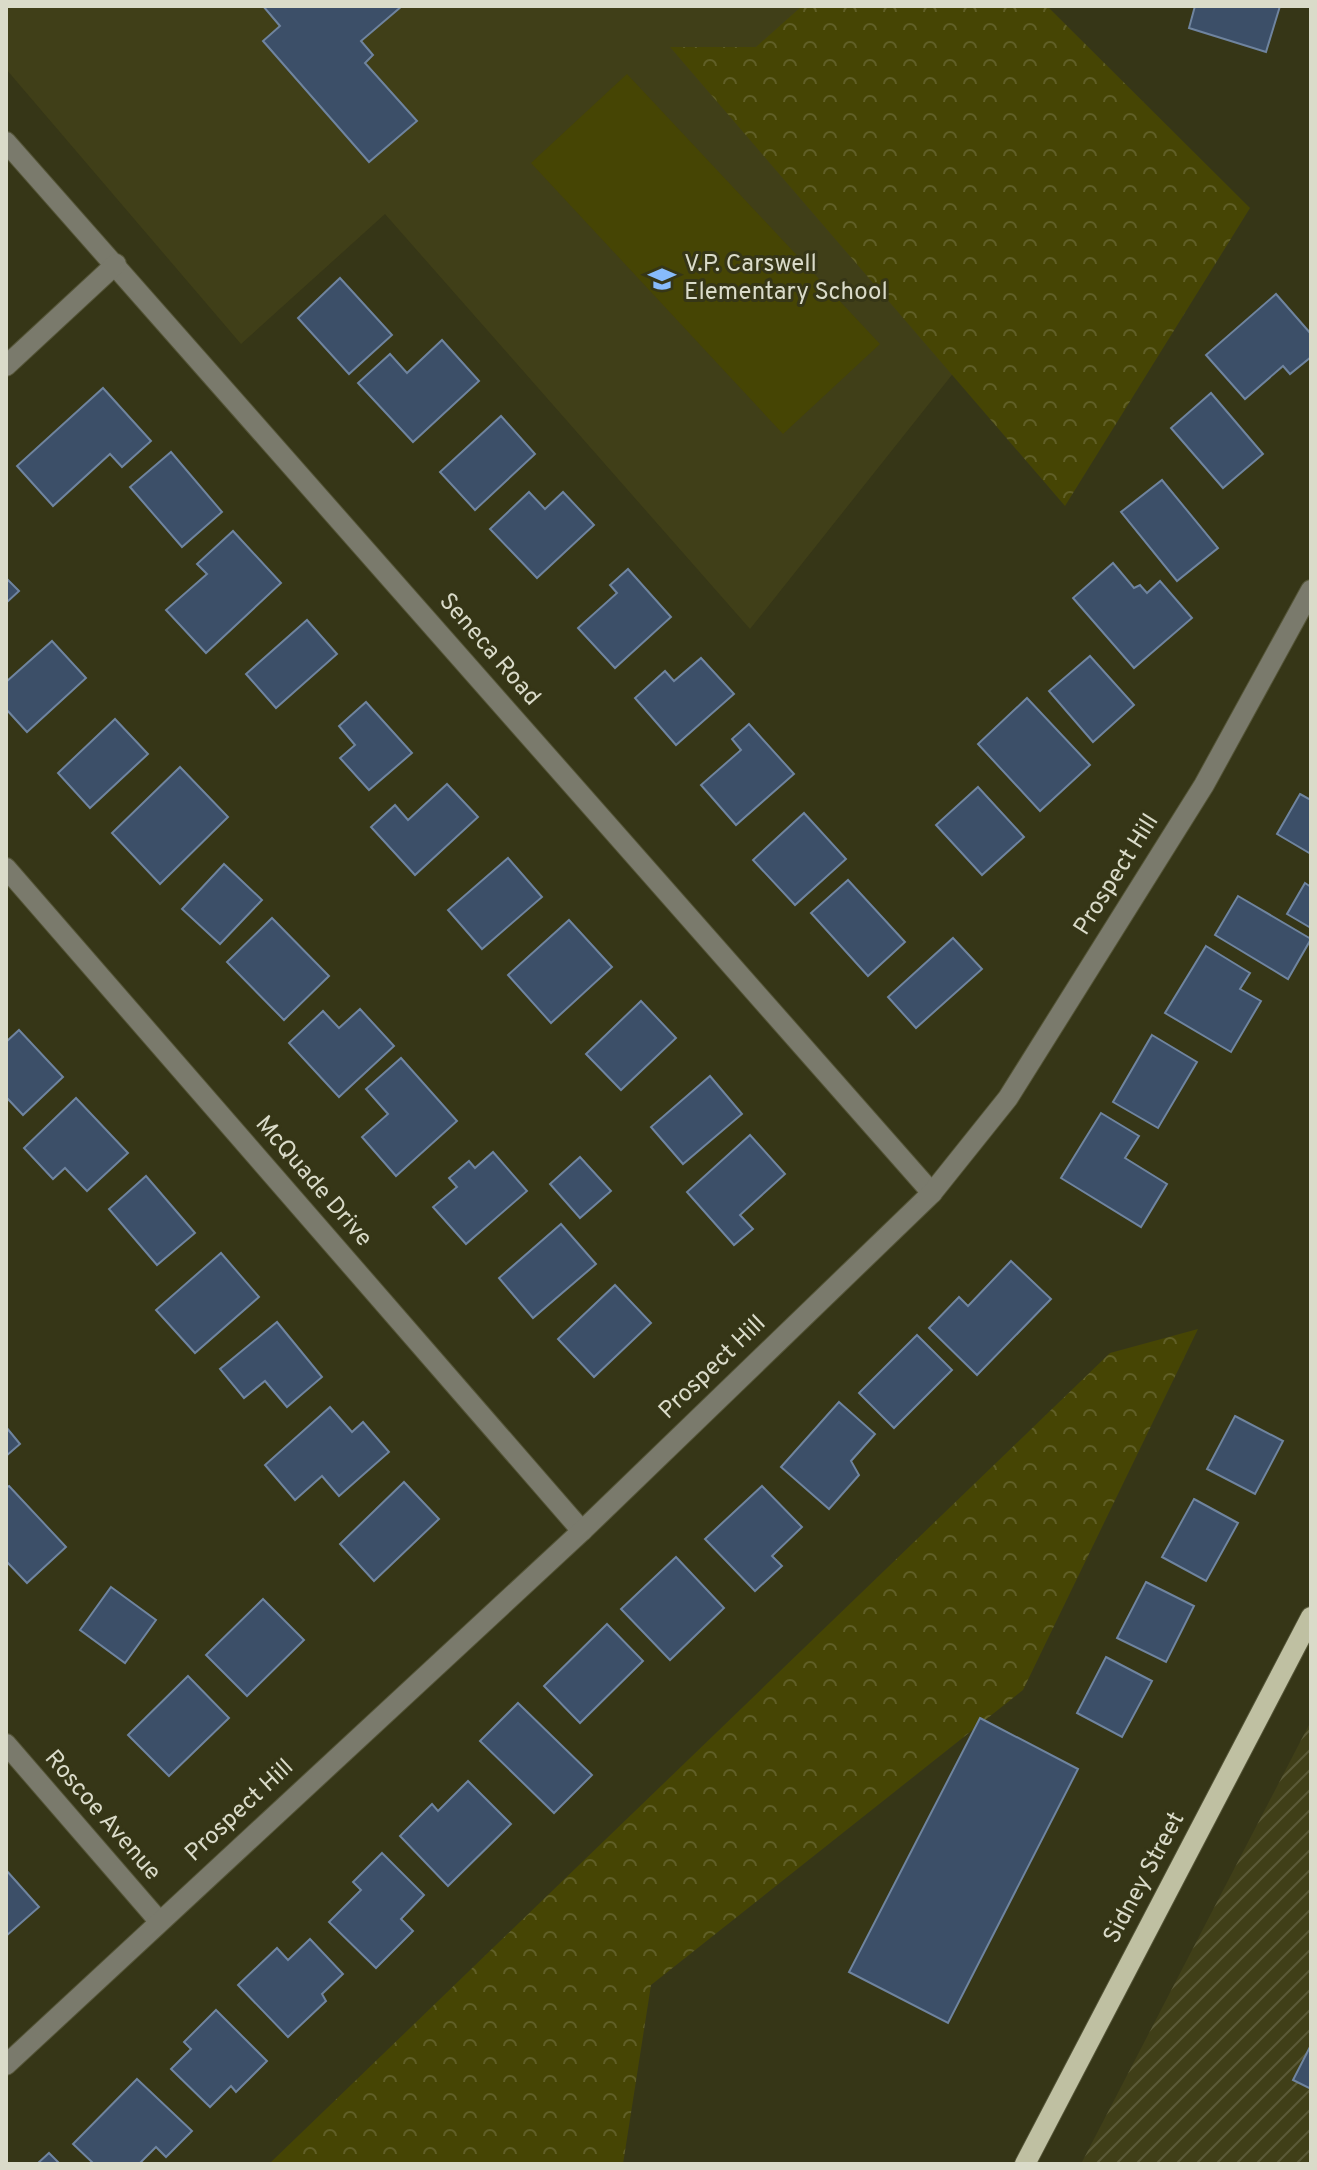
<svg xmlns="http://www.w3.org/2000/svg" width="1317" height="2170" viewBox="0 0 1317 2170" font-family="Overpass,sans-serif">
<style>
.built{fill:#403f18}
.industrial{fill:url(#industrial-furrows)}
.green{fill:#464504}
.forest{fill:url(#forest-crowns)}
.building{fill:#3c4f68;stroke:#6f849f;stroke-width:2}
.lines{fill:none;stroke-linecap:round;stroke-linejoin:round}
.minor-casing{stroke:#545437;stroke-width:22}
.major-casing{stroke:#545437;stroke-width:22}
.minor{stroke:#7a7a6c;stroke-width:20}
.major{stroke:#bfc0a2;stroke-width:20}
.labels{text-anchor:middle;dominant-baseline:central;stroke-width:6;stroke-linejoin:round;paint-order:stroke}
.poi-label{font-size:24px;fill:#dadbc9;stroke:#363617;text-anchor:start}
.street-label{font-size:24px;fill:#dadbc9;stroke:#363617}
</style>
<defs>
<pattern id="industrial-furrows" width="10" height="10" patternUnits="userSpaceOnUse" patternTransform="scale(2)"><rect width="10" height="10" fill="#403f18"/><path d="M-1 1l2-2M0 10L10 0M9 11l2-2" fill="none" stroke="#5b5a38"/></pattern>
<pattern id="forest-crowns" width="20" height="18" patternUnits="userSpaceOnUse" patternTransform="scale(2)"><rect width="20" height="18" fill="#464504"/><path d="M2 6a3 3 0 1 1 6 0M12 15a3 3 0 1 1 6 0" fill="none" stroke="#605f27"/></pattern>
</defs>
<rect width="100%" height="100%" fill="#363617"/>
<polygon class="built" points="6,6 869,6 959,366 750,629 385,214 241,344 6,69"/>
<polygon class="industrial" points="1311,1721 1311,2164 1081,2164"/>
<polygon class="green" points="627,74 880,344 783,434 531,163"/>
<g class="forest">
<polygon points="802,6 1047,6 1250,208 1065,506 670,47 756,47"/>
<polygon points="1198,1329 1023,1690 651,1985 623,2164 269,2164 1110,1353"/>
</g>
<g class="building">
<polygon points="263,6 402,6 361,41 373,55 365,63 417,121 369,162 263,41 280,26"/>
<polygon points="1195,6 1280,6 1266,52 1189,28"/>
<polygon points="340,278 392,335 349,374 298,318"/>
<polygon points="1276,294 1311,334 1311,357 1290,374 1283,366 1245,399 1206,355"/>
<polygon points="442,340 479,381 413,442 358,383 390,354 407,373"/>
<polygon points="103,388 151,441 122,467 110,454 53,506 17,466"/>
<polygon points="1211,393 1263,454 1223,488 1171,428"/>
<polygon points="501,416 535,454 475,510 440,472"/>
<polygon points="171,452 222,512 182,547 130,487"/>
<polygon points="1162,480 1218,548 1177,581 1121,512"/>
<polygon points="529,492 545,509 563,492 594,525 537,578 490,529"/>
<polygon points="233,531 281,583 206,653 166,610 207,574 197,564"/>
<polygon points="1113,563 1134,588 1140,585 1147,593 1160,581 1192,618 1134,668 1073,598"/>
<polygon points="628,569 671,617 615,668 578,628 617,593 610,585"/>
<polygon points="6,578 19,591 6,603"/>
<polygon points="307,620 337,654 276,708 246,674"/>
<polygon points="52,641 86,678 27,732 6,709 6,682"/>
<polygon points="1090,656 1134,705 1093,742 1049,691"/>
<polygon points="701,658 734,694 676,745 635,698 665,671 674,681"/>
<polygon points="1027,698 1090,765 1040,811 978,744"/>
<polygon points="366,702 412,753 369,790 340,758 355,745 339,726"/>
<polygon points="115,719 148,754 90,808 58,773"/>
<polygon points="749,724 794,774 736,825 701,785 741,750 732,739"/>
<polygon points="180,767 228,817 160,884 112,833"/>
<polygon points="447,784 478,817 415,875 371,827 395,805 408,820"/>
<polygon points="978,787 1024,837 982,875 936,825"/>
<polygon points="1300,794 1311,800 1311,854 1277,834"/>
<polygon points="804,813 846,859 795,905 753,860"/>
<polygon points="508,858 542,897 482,949 448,910"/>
<polygon points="224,864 262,900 220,944 182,909"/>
<polygon points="848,880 905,942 868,976 811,913"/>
<polygon points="1305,883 1311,887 1311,928 1287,914"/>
<polygon points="1238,896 1311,939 1288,979 1215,935"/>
<polygon points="272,918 329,976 284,1020 227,962"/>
<polygon points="569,920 612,967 551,1023 508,975"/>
<polygon points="953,938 982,969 916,1028 888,997"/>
<polygon points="1206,946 1250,973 1240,989 1261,1001 1231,1052 1165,1013"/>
<polygon points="641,1001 676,1038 621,1090 586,1054"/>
<polygon points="360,1009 394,1046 339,1097 289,1043 323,1011 339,1028"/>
<polygon points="19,1030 63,1077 23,1115 6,1097 6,1042"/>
<polygon points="1152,1035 1197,1062 1158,1128 1113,1102"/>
<polygon points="401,1058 457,1121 396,1176 362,1137 388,1114 366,1089"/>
<polygon points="710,1076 742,1114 683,1164 651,1127"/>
<polygon points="76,1098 128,1153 87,1191 65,1168 53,1179 24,1148"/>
<polygon points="1101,1113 1139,1136 1125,1158 1167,1184 1141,1227 1061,1178"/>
<polygon points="750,1135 785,1174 740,1215 753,1229 734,1245 687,1192"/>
<polygon points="493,1152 527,1191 466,1244 433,1207 457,1187 449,1178 469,1161 475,1168"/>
<polygon points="580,1157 611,1191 580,1218 550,1184"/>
<polygon points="146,1176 195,1233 157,1265 109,1209"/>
<polygon points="561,1224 596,1264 533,1318 499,1278"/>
<polygon points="221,1253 259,1297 195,1353 156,1310"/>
<polygon points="1011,1261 1051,1299 977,1375 929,1328 959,1297 968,1306"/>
<polygon points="615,1285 651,1323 594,1377 558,1339"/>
<polygon points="277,1322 322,1377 287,1407 265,1381 244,1398 220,1369"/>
<polygon points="917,1335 952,1370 894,1428 859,1393"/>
<polygon points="839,1402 875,1434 851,1461 859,1475 829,1509 781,1467"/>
<polygon points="330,1407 352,1432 363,1422 389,1452 339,1496 322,1476 295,1500 265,1465"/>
<polygon points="1235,1416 1283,1441 1255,1494 1207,1469"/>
<polygon points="6,1427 20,1444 6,1456"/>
<polygon points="404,1482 439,1519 374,1581 340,1544"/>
<polygon points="9,1486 66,1547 27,1583 6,1561 6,1488"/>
<polygon points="762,1486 802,1527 772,1556 782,1566 755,1591 705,1539"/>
<polygon points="1194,1499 1238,1523 1206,1581 1162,1557"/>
<polygon points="676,1557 724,1608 670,1660 621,1609"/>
<polygon points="1146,1582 1194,1606 1166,1662 1117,1638"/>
<polygon points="111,1587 156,1620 125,1663 80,1630"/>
<polygon points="263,1599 304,1640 247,1696 206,1655"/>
<polygon points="607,1624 643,1661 580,1723 544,1686"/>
<polygon points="1106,1657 1152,1681 1122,1737 1077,1713"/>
<polygon points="188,1676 229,1718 169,1776 128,1735"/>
<polygon points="518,1703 592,1775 554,1813 480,1741"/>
<polygon points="980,1718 1078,1769 948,2023 849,1972"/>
<polygon points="468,1781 511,1824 448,1886 400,1836 432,1804 438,1811"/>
<polygon points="382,1853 424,1895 401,1919 413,1931 376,1968 329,1922 361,1890 353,1882"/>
<polygon points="6,1870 39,1907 6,1936"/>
<polygon points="310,1939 343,1974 322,1994 326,2001 288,2037 238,1985 277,1948 288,1960"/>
<polygon points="216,2010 267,2061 236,2092 231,2086 210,2107 171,2069 191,2049 184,2042"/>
<polygon points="1311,2045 1311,2089 1293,2080"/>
<polygon points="137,2079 192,2131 166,2157 156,2147 139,2164 94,2164 73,2144"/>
<polygon points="49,2153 60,2164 37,2164"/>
</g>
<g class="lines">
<g class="minor-casing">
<g id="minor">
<polyline points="6,142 932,1193"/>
<polyline points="6,366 116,264"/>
<polyline points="6,868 582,1531"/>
<polyline points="6,1744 159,1921"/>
<polyline points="6,2065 582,1531 932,1193 1008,1098 1204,785 1311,590"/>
</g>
</g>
<g class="major-casing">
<polyline id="major" points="1025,2164 1311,1617"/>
</g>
<use href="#minor" class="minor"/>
<use href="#major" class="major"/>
</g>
<defs>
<g id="school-bare" transform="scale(2.16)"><path d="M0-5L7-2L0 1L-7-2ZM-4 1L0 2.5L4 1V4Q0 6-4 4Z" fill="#87bbfc" stroke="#363617" stroke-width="2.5" paint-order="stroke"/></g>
</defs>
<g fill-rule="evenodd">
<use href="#school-bare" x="662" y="279"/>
</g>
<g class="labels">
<g class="poi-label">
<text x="684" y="265">V.P. Carswell<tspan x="684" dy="28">Elementary School</tspan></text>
</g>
<g class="street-label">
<text transform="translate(489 650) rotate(49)">Seneca Road</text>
<text transform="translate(1117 875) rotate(-58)">Prospect Hill</text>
<text transform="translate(313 1182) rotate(49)">McQuade Drive</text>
<text transform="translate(713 1368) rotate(-44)">Prospect Hill</text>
<text transform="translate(240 1811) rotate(-43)">Prospect Hill</text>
<text transform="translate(102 1816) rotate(49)">Roscoe Avenue</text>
<text transform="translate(1145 1878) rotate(-62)">Sidney Street</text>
</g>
</g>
<rect width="1317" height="2170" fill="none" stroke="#dadbc9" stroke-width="16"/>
</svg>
